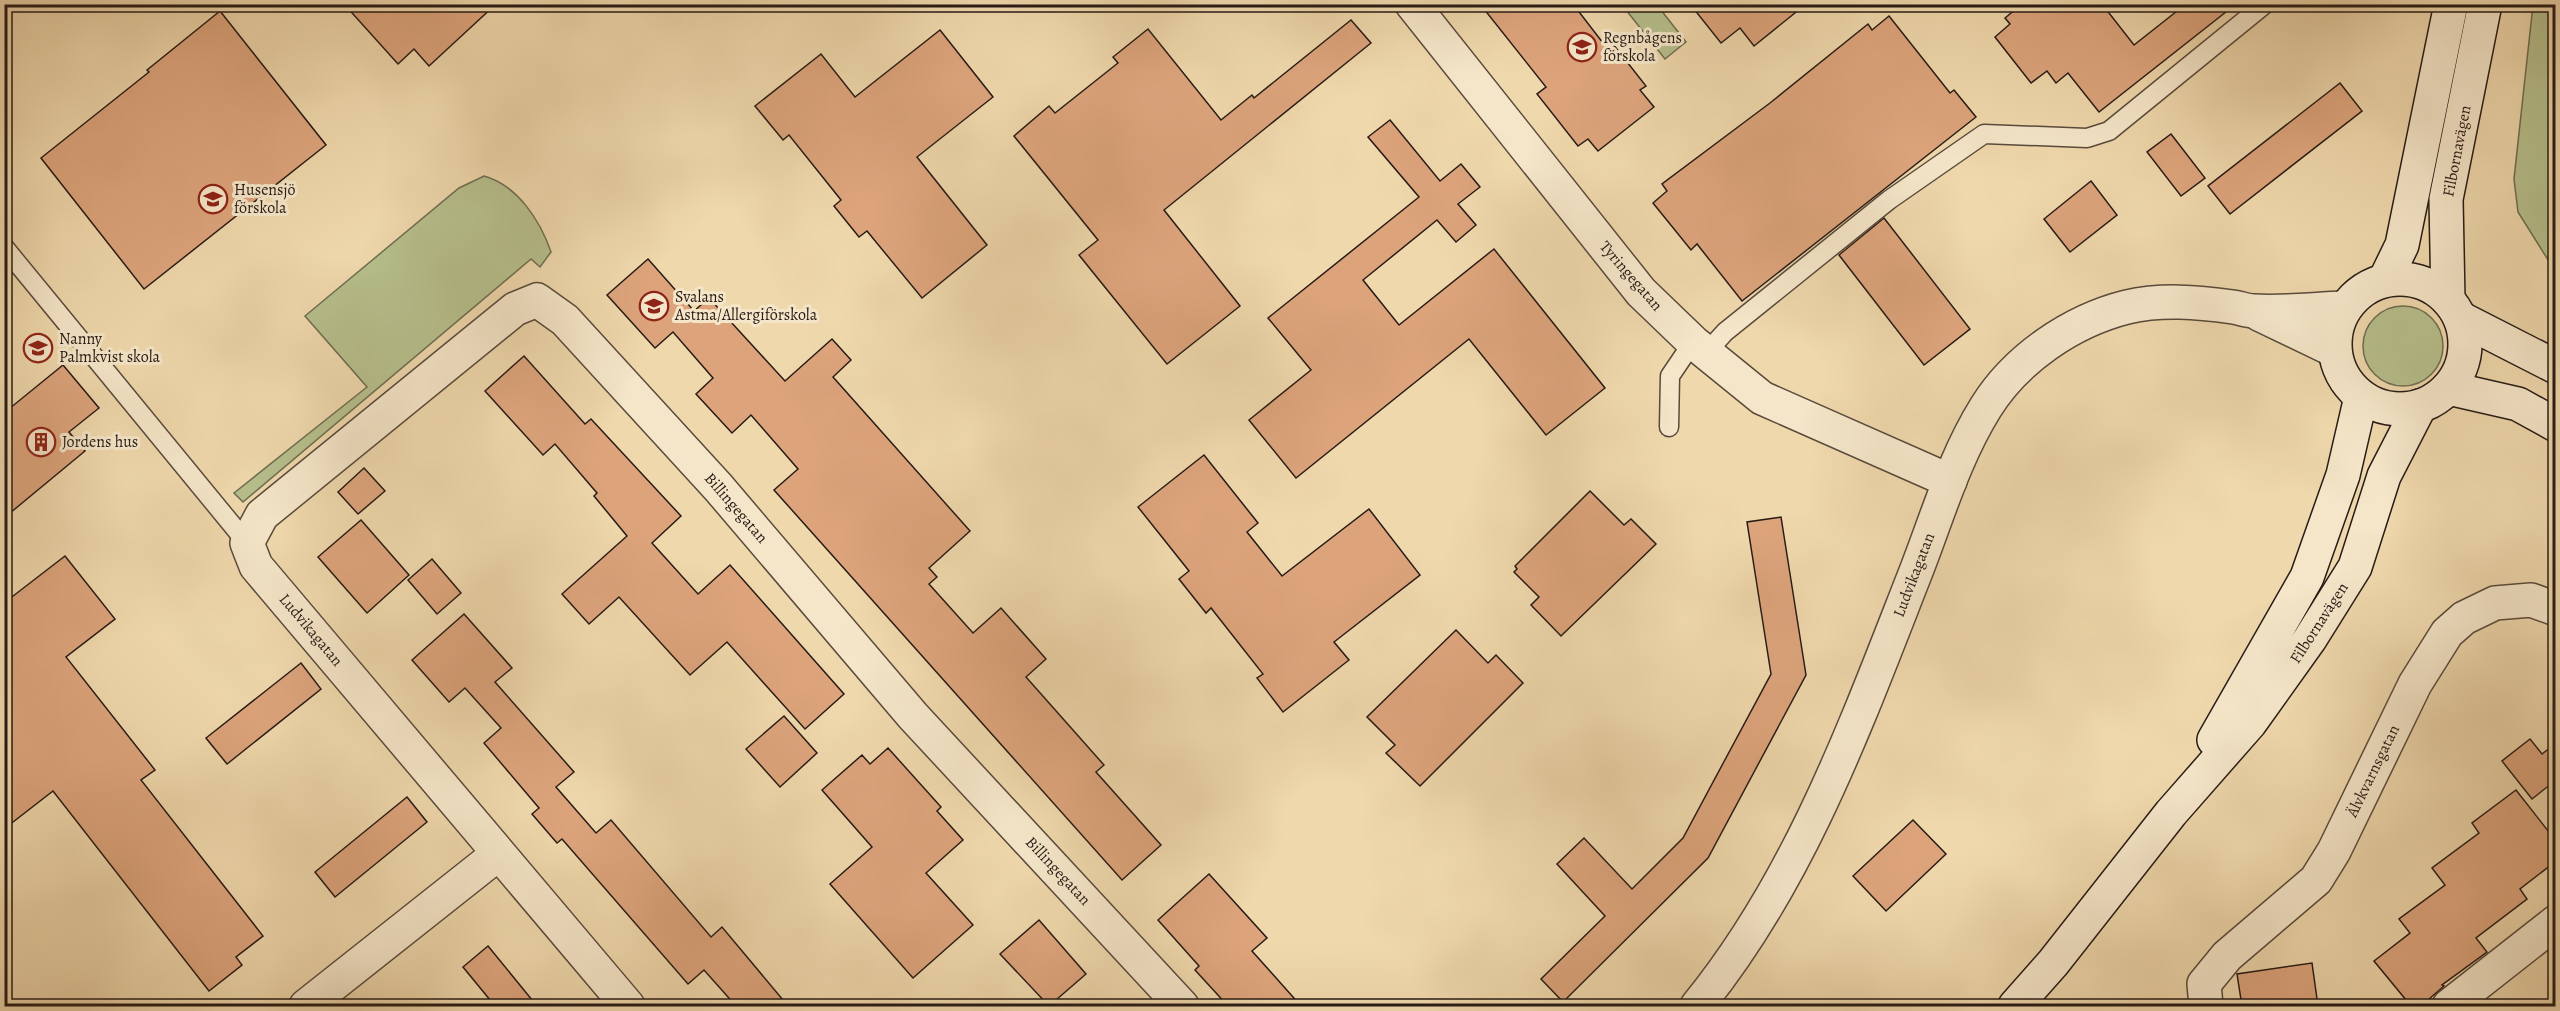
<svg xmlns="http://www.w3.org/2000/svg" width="2560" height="1011" viewBox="0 0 2560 1011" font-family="Alegreya,serif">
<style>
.green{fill:#b6bf8c;stroke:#6e6d51;stroke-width:1.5}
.building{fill:#dda47c;stroke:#271b16;stroke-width:1.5}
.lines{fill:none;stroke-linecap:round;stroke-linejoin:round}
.lane-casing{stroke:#594a3c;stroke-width:21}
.street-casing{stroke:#594a3c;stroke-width:36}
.secondary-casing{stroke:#271b16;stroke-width:36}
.lane{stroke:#f5e6c9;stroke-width:18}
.street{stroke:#f5e6c9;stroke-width:33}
.secondary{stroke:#f5e6c9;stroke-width:33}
.labels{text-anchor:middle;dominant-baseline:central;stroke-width:6;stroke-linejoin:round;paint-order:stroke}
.poi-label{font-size:16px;fill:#271b16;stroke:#f5e6c9;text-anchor:start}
.street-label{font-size:16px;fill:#271b16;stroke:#f5e6c9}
</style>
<rect width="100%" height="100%" fill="#efd8ac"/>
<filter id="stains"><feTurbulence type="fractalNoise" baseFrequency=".00333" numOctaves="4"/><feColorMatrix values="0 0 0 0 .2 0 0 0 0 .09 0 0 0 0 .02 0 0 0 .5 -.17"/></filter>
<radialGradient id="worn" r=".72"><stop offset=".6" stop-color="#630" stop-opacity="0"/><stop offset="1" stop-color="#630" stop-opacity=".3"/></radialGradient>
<g class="green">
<polygon points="1622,5 1657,5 1686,42 1665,59"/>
<polygon points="2533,5 2555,5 2555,271 2518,212 2514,179"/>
<path d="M484 176C517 185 540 220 551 252L540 267 531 259 243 502 234 493 367 387 305 316 459 188Z"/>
<circle cx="2403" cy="346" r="40"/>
</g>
<g class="building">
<polygon points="344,4 496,4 429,66 414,49 398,64"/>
<polygon points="1480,4 1573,4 1603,43 1609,39 1646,86 1640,90 1654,107 1598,151 1588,139 1578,146 1537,94 1546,87"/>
<polygon points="1690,4 1806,4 1754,46 1740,28 1721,43"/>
<polygon points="2022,4 2102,4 2134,45 2186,4 2236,4 2099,112 2068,73 2056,83 2047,71 2031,83 1995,37 2010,24 2005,18"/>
<polygon points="220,11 326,145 144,289 41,158 149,72 147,70"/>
<polygon points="1889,16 1950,93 1954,90 1976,117 1742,301 1697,244 1691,250 1653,203 1667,191 1662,184 1770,103 1868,24 1872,30"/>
<polygon points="1351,20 1371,43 1164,210 1240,306 1167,364 1079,255 1098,240 1014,136 1049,106 1055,113 1118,63 1113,57 1148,29 1221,120 1252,95 1254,98"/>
<polygon points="940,30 993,97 917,157 987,245 922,298 867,231 859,237 834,206 841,200 789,135 783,140 755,106 821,54 855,97"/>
<polygon points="2340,83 2362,111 2230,214 2208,186"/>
<polygon points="1390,120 1440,181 1461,164 1480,187 1458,204 1476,225 1456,242 1437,220 1363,280 1399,325 1494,249 1605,388 1546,435 1469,339 1296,478 1249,420 1311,370 1268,318 1419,197 1368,137"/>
<polygon points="2171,134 2205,178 2181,196 2147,152"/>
<polygon points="2091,181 2117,215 2070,252 2044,219"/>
<polygon points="1884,218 1970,329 1924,365 1839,255"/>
<polygon points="648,259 694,311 709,298 785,381 832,339 851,360 833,377 970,531 929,568 937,577 929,584 973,633 1001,608 1046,659 1026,677 1104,765 1096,772 1161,845 1122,880 774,490 798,469 751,415 732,433 696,394 713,378 673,332 655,348 607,295"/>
<polygon points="524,356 585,424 591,419 681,516 652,543 698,594 730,565 844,694 805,729 727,642 690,675 619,597 589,624 562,594 627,536 594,496 597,493 555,444 543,455 485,391"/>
<polygon points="63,365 99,408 69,432 85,451 4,518 4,413"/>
<polygon points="1204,455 1258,523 1247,532 1282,576 1369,509 1420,575 1334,642 1349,660 1283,712 1257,678 1263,674 1211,608 1206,613 1179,579 1189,571 1138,507"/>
<polygon points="364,468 385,491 358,514 338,492"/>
<polygon points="1590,491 1624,525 1631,519 1656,544 1561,636 1531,605 1539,597 1514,572 1517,569 1515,566"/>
<polygon points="1781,517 1806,675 1708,858 1563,1002 1541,979 1605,916 1557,864 1584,838 1632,889 1683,838 1771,674 1747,522"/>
<polygon points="361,520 409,575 367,613 318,557"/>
<polygon points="65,556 115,619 66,657 155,770 141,780 263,936 236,957 242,965 209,991 53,791 4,829 4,603"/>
<polygon points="432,559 461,593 437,614 408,580"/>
<polygon points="464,614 512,668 495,682 574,772 556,787 596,833 611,820 711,937 722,927 788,1006 736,1006 704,970 688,984 562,839 557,843 532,814 539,808 484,743 501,728 465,688 449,702 412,660"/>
<polygon points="1456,630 1488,663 1496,655 1523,683 1420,786 1386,753 1395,745 1367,717"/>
<polygon points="301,663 321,689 227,764 206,738"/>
<polygon points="784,716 817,753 780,787 746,749"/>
<polygon points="2530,739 2542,754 2556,743 2556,780 2532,799 2502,761"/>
<polygon points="888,748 941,807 937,811 963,840 926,873 973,925 913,978 830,884 872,847 822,790 862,755 870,764"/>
<polygon points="2516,790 2556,841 2556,861 2520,889 2527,899 2476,938 2487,952 2442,985 2444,986 2421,1006 2411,1006 2374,961 2410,933 2399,919 2445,885 2432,868 2479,833 2472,823"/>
<polygon points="407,797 427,822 335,897 315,872"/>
<polygon points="1913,820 1946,854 1886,911 1853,876"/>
<polygon points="1209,874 1267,938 1252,951 1301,1006 1228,1006 1195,970 1199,966 1158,920"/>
<polygon points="1039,920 1086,974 1049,1006 1000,954"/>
<polygon points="488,946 537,1006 495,1006 463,967"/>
<polygon points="2312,963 2318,1006 2242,1006 2237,974"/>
</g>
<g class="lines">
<g class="lane-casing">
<g id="lane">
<polyline points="4,247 247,543"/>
<polyline points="1706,353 1725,332 1889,200 1984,134 2087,138 2109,131 2265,4"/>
<polyline points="1669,427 1670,376 1693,342"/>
</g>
</g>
<g class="street-casing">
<g id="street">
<polyline points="1412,4 1641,292 1693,342 1762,398 1950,481"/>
<polyline points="2259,314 2334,350"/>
<polyline points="306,1006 498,854"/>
<polyline points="628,1006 256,566 247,543 262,515 515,309 537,300 565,320 718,487 913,716 1182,1006"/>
<path d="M1697 1006C1800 880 1856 724 1915 574 1937 518 1954 458 1986 407 2016 359 2071 321 2127 307 2162 299 2197 302 2233 307 2240 308 2247 311 2254 311 2283 313 2314 309 2344 308"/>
<polyline points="2206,1006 2204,984 2227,956 2316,880 2334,851 2415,684 2447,633 2464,618 2495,603 2531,600 2556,609"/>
<polyline points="2449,1006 2556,922"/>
</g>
</g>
<g class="secondary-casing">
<g id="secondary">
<circle cx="2400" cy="344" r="65"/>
<polyline points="2385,280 2402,245 2451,4"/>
<polyline points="2448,300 2446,199 2485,4"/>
<polyline points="2460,318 2556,367"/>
<polyline points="2448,388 2518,404 2556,425"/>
<polyline points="2214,740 2307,577 2343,475 2361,397"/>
<polyline points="2015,1006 2053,963 2171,813 2250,723 2310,639 2355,567 2384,476 2420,406"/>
</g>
</g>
<use href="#lane" class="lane"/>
<use href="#street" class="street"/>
<use href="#secondary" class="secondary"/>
</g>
<defs>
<g id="school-ring" transform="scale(1.5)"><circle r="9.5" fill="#f5e6c9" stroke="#8f2418" stroke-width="1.5"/><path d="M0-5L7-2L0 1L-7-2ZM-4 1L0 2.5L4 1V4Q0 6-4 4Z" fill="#8f2418"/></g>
<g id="building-ring" transform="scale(1.5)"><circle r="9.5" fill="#f5e6c9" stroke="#8f2418" stroke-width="1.5"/><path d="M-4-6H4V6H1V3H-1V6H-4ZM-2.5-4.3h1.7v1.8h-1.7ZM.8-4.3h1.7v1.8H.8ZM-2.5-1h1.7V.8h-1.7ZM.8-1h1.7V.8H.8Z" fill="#8f2418"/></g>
</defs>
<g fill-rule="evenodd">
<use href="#school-ring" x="1582" y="47"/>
<use href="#school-ring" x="213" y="199"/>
<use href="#school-ring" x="654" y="306"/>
<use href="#school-ring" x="38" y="348"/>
<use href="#building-ring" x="41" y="442"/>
</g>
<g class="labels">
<g class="poi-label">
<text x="1603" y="38">Regnbågens<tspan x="1603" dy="18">förskola</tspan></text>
<text x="234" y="190">Husensjö<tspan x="234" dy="18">förskola</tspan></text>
<text x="675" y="297">Svalans<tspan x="675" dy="18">Astma/Allergiförskola</tspan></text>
<text x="59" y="339">Nanny<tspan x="59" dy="18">Palmkvist skola</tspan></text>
<text x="62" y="442">Jordens hus</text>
</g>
<g class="street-label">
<text transform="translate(2457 151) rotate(-79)">Filbornavägen</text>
<text transform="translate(1631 276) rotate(49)">Tyringegatan</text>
<text transform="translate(736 508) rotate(49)">Billingegatan</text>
<text transform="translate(1914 575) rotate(-69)">Ludvikagatan</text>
<text transform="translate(2319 623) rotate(-57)">Filbornavägen</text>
<text transform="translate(311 630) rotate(50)">Ludvikagatan</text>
<text transform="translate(2373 771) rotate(-64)">Älvkvarnsgatan</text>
<text transform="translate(1058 871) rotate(47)">Billingegatan</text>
</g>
</g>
<rect width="2560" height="1011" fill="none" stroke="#efd8ac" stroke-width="24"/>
<rect x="6" y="6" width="2548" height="999" fill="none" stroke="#271b16" stroke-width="3"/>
<rect x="12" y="12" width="2536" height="987" fill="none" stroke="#271b16" stroke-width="1.5"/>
<rect width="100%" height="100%" filter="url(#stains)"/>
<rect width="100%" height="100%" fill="url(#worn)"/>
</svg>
